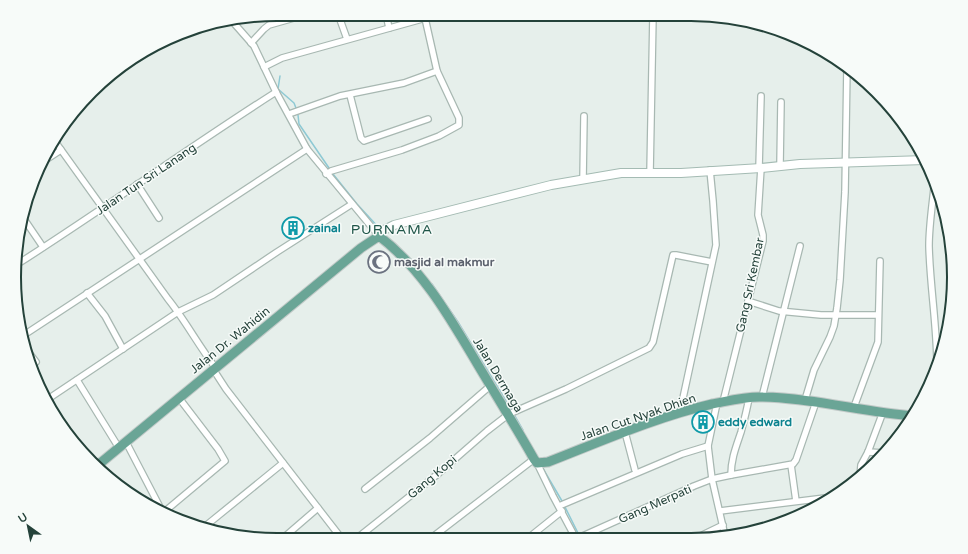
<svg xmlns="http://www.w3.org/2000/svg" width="968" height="554" viewBox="0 0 968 554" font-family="'Varela Round',sans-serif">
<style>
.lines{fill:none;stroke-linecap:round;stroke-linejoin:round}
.stream{stroke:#8ec9d4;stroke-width:1.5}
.street-casing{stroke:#a8b8b2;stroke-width:8}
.secondary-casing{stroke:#a4bbb3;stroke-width:10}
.primary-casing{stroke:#c2cac8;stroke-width:11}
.street{stroke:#fff;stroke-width:5.5}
.secondary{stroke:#fff;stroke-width:8}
.primary{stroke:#6aa596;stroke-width:9}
.labels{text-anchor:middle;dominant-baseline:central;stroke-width:3;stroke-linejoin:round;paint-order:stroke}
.street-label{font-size:12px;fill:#24423a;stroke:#f7fbf9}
.culture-label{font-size:12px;font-weight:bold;fill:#0d838f;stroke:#f7fbf9;text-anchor:start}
.worship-label{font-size:12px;font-weight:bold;fill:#5b616d;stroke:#f7fbf9;text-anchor:start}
.quarter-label{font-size:14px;letter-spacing:1px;fill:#1f5548;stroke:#f7fbf9}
.rim{fill:none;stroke:#24423a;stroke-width:2}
</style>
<rect width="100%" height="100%" fill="#e6efeb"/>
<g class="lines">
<g class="stream">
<polyline points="280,76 278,89 294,103 296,108"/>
<polyline points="298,115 299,124 329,168"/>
<polyline points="333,174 357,204 380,229"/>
<polyline points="392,241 395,244"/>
<polyline points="432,284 458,322 511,409"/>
<polyline points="515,416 523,430"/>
<polyline points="542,467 562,501"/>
<polyline points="565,507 578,533"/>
</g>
<g class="street-casing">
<g id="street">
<polyline points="338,14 347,39"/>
<polyline points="386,14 389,28"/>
<polyline points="412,14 413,21"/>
<polyline points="232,21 254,46 276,92 307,149 379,236"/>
<polyline points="251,43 264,29 269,25 308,14"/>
<polyline points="264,67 282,58 440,14"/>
<polyline points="108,78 142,55"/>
<polyline points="350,95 361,138 364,141 428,119"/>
<polyline points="289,114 340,96 404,83 437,71"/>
<path d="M54 140 168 299C185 320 198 345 215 367"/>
<polyline points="44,161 61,150"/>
<polyline points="780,165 781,102"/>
<polyline points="759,168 761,96"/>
<polyline points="650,173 653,15"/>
<polyline points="326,174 331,171 402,150 439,136 459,125 459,118 437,71 425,18"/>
<path d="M935 178C933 201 929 224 929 246 930 286 937 326 937 366"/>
<polyline points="583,180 584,116"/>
<polyline points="137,184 159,218"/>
<polyline points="22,216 43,247"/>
<path d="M16 265C104 209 188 148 276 92"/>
<polyline points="87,293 105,316 123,349"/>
<polyline points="748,301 779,311 821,315 878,315"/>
<polyline points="24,335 307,149"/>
<polyline points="26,349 36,362"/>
<polyline points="213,369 226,389 342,539"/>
<polyline points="77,380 119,448"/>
<polyline points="762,397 800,246"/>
<polyline points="48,399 178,312 213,295 277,252 352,204"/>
<polyline points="805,400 814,370 830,337 834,326 837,308 840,280 845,192 847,67"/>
<polyline points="723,402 763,241 763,235 758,215 761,168"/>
<polyline points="717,403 708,446 712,479 725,536"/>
<polyline points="854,407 878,342 880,261"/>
<polyline points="680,412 716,245 713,201 710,170"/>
<polyline points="625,432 635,470"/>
<polyline points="126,442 162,511"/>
<polyline points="868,452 885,453"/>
<polyline points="537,463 553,496 576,539"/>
<polyline points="791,465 796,501"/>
<path d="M731 475C731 459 736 447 741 432 744 421 747 409 749 398"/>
<polyline points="860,476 861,465 868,452 883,412"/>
<polyline points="365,489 430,438 490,386"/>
<polyline points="559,506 682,454 708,446"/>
<polyline points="720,511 833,497"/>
<polyline points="164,512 225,461 218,449 179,398"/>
<polyline points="203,528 283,463"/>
<polyline points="282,539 318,508"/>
<polyline points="356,539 439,473 487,431 509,414 566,389 649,348 653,342 673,255 676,255 712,262"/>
<polyline points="430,539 534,459"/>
<polyline points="527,539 562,511"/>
<polyline points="576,539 694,486 712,479 731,475 793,464 796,460 816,402"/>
<polyline points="694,539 723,525"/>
</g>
</g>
<g class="secondary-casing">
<polyline id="secondary" points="379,236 384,230 394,225 551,185 621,173 681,173 761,168 800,164 925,160"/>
</g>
<g class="primary-casing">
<path id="primary" d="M98 465 361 248 379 236C429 274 458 333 490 385 505 410 520 434 534 459L537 463 548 462C602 441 656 417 712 404 728 401 746 396 763 397 814 398 863 412 914 416"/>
</g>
<use href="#street" class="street"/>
<use href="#secondary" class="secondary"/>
<use href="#primary" class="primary"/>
</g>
<defs>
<g id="building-ring" transform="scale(1.15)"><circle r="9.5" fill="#f7fbf9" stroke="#0f9aa8" stroke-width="1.5"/><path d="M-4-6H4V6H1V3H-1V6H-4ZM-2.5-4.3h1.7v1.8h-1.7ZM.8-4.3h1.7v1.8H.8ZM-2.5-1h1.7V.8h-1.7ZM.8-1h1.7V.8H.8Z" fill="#0f9aa8"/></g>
<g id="mosque-ring" transform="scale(1.15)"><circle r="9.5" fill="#f7fbf9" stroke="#6b7280" stroke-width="1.5"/><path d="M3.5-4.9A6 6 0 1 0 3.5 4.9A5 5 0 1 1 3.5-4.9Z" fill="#6b7280"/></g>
</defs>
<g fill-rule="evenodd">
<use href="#building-ring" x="293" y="228"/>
<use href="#mosque-ring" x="379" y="262"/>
<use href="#building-ring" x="703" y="422"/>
</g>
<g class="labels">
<g class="street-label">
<text transform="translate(146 179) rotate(-34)">Jalan Tun Sri Lanang</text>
<text transform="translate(750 285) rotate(-78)">Gang Sri Kembar</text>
<text transform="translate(230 340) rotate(-39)">Jalan Dr. Wahidin</text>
<text transform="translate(498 375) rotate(59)">Jalan Dermaga</text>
<text transform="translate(638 417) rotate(-19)">Jalan Cut Nyak Dhien</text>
<text transform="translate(432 477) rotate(-40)">Gang Kopi</text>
<text transform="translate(655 504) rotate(-24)">Gang Merpati</text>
</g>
<g class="culture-label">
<text x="308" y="228">zainal</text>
<text x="718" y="422">eddy edward</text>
</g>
<g class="worship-label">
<text x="394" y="262">masjid al makmur</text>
</g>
<g class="quarter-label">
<text x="392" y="229">PURNAMA</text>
</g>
</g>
<path d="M0 0H968V554H0ZM277 21H691A256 256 0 0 1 947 277V277A256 256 0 0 1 691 533H277A256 256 0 0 1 21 277V277A256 256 0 0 1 277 21Z" fill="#f7fbf9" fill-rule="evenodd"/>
<path class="rim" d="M277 21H691A256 256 0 0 1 947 277V277A256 256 0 0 1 691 533H277A256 256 0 0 1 21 277V277A256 256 0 0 1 277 21Z"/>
<g transform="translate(28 526) rotate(327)" stroke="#f7fbf9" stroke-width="3" paint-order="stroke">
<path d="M0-3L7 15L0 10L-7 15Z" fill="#24423a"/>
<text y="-6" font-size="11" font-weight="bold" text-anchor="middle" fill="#24423a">U</text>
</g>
</svg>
